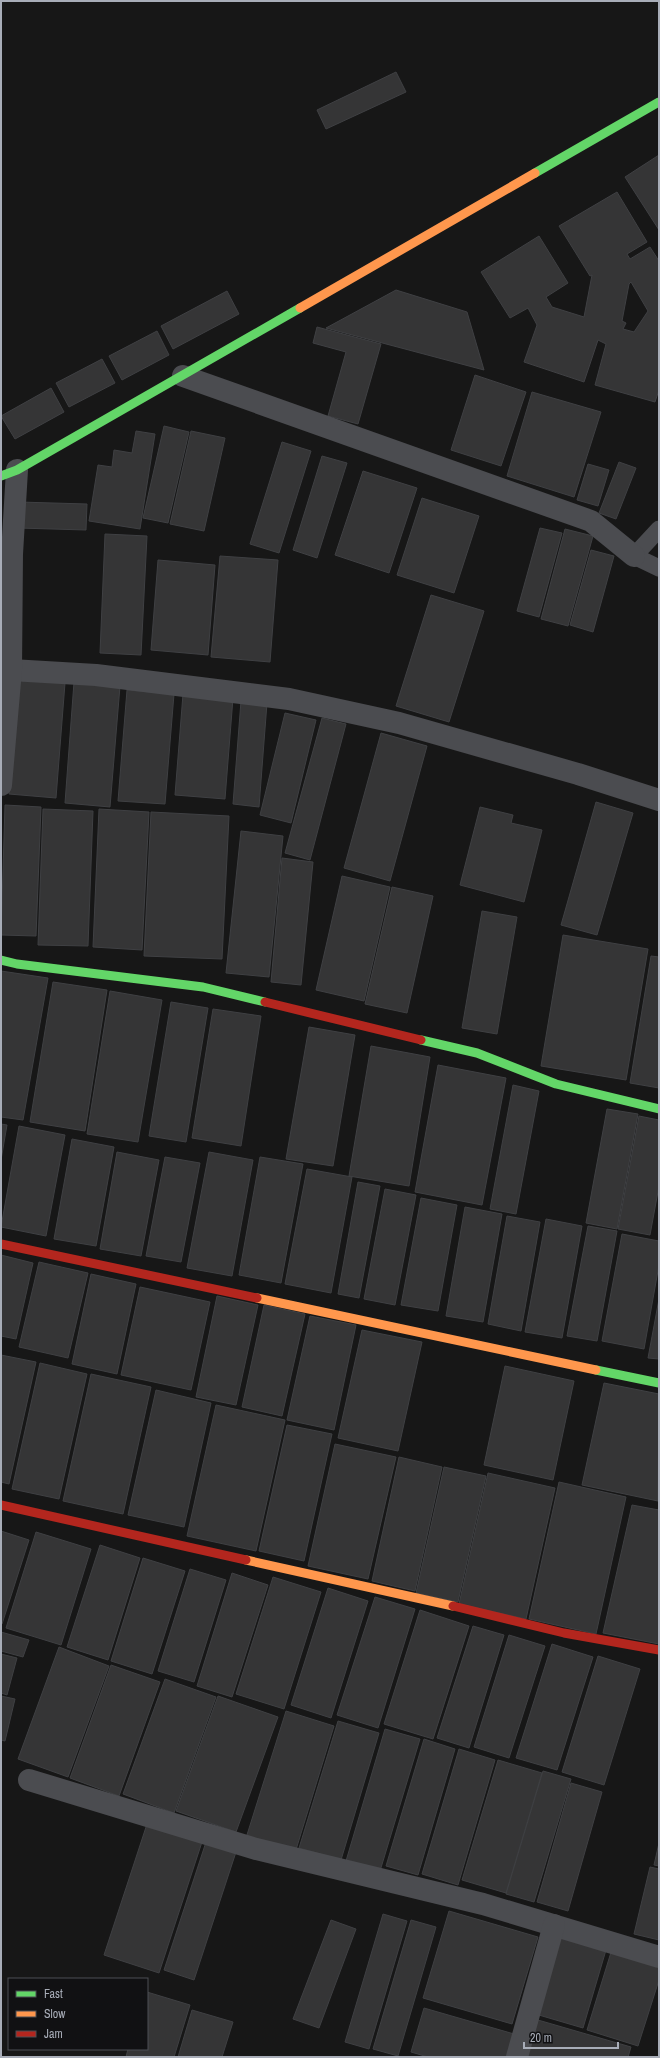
<svg xmlns="http://www.w3.org/2000/svg" width="660" height="2058" viewBox="0 0 660 2058" font-family="'Archivo Narrow',sans-serif">
<style>
.building{fill:#353536;stroke:#3f4043;fill-rule:evenodd}
.lines{fill:none;stroke-linecap:round;stroke-linejoin:round}
.lane{stroke:#4b4c50;stroke-width:17}
.street{stroke:#4b4c50;stroke-width:22}
.fast{stroke:#63d668;stroke-width:9}
.slow{stroke:#ff974d;stroke-width:9}
.jam{stroke:#b3261e;stroke-width:9}
</style>
<rect width="100%" height="100%" fill="#171717"/>
<g class="building">
<polygon points="396,72 406,92 326,129 317,110"/>
<polygon points="659,155 659,230 625,177"/>
<path d="M617 192 647 242 627 254 630 259 650 247 659 261V390L655 402 595 385 606 344 598 340 584 382 524 362 537 325 528 308 510 318 481 272 539 236 568 283 546 297 552 307 584 317 592 275 590 276 559 226ZM631 282 648 311 634 332 623 329 626 323 622 321 629 284Z"/>
<polygon points="396,290 467,312 484,370 326,328"/>
<polygon points="227,291 239,314 173,349 161,326"/>
<polygon points="317,327 381,344 358,424 328,416 346,352 313,343"/>
<polygon points="157,331 169,355 122,380 109,356"/>
<polygon points="102,359 115,383 69,407 56,383"/>
<polygon points="475,375 526,392 501,466 451,450"/>
<polygon points="51,388 64,412 15,439 1,416"/>
<polygon points="532,392 601,412 574,497 507,476"/>
<polygon points="164,426 189,432 168,523 143,518"/>
<polygon points="136,431 155,434 140,529 89,521 98,465 112,467 114,450 132,453"/>
<polygon points="191,431 225,438 204,531 170,524"/>
<polygon points="282,442 311,451 279,553 250,544"/>
<polygon points="322,456 347,463 317,558 293,550"/>
<polygon points="619,462 636,468 616,519 599,513"/>
<polygon points="588,464 609,470 598,506 577,500"/>
<polygon points="363,471 417,488 389,573 335,555"/>
<polygon points="422,498 479,516 454,593 397,575"/>
<polygon points="19,502 87,504 86,530 18,528"/>
<polygon points="540,528 562,533 539,617 517,611"/>
<polygon points="565,529 593,536 568,626 541,619"/>
<polygon points="105,534 147,536 141,655 100,653"/>
<polygon points="591,550 614,556 593,632 570,625"/>
<polygon points="220,556 278,560 270,662 211,657"/>
<polygon points="158,560 215,565 208,655 151,650"/>
<polygon points="431,595 484,611 449,722 396,706"/>
<polygon points="18,679 65,683 56,798 9,794"/>
<polygon points="74,682 120,686 110,807 65,803"/>
<polygon points="127,690 174,694 165,804 118,801"/>
<polygon points="183,694 233,698 225,799 175,795"/>
<polygon points="241,701 267,703 259,807 233,804"/>
<polygon points="285,713 316,720 291,823 260,815"/>
<polygon points="322,718 346,724 310,860 285,853"/>
<polygon points="381,733 427,746 390,881 344,868"/>
<polygon points="596,802 633,813 597,935 561,925"/>
<polygon points="5,805 41,807 36,936 1,935"/>
<polygon points="480,807 513,815 511,823 542,830 524,902 460,885"/>
<polygon points="43,809 93,811 88,946 38,945"/>
<polygon points="99,809 149,812 142,950 93,947"/>
<polygon points="151,812 229,816 222,959 144,956"/>
<polygon points="241,831 283,836 269,977 226,973"/>
<polygon points="282,858 313,862 301,985 271,982"/>
<polygon points="342,876 390,887 364,1001 316,990"/>
<polygon points="392,887 433,896 407,1013 365,1004"/>
<polygon points="482,911 517,917 497,1034 462,1028"/>
<polygon points="563,935 648,949 626,1080 541,1066"/>
<polygon points="651,956 659,957 659,1088 630,1083"/>
<polygon points="1,971 48,978 23,1120 1,1117"/>
<polygon points="53,982 107,990 85,1131 30,1122"/>
<polygon points="110,991 162,1000 138,1142 87,1134"/>
<polygon points="171,1002 208,1008 186,1142 149,1136"/>
<polygon points="213,1009 261,1016 241,1146 192,1138"/>
<polygon points="309,1027 355,1035 333,1166 286,1159"/>
<polygon points="371,1046 430,1057 409,1186 349,1176"/>
<polygon points="438,1065 506,1078 482,1205 415,1192"/>
<polygon points="513,1085 539,1091 516,1214 490,1209"/>
<polygon points="607,1109 638,1114 617,1229 586,1223"/>
<polygon points="639,1116 659,1120 659,1186 650,1235 618,1229"/>
<polygon points="1,1124 7,1125 1,1160"/>
<polygon points="19,1126 65,1135 46,1236 1,1227"/>
<polygon points="72,1139 114,1147 96,1246 54,1239"/>
<polygon points="117,1152 159,1160 141,1256 100,1249"/>
<polygon points="209,1152 253,1160 232,1276 187,1268"/>
<polygon points="165,1157 200,1163 181,1262 146,1256"/>
<polygon points="260,1157 303,1164 281,1283 239,1275"/>
<polygon points="307,1169 352,1177 331,1293 285,1284"/>
<polygon points="358,1182 380,1186 359,1298 338,1294"/>
<polygon points="385,1189 416,1195 395,1305 364,1299"/>
<polygon points="421,1198 457,1205 438,1311 401,1305"/>
<polygon points="465,1207 502,1214 483,1322 446,1316"/>
<polygon points="507,1216 540,1222 521,1331 488,1324"/>
<polygon points="546,1219 582,1226 562,1338 525,1332"/>
<polygon points="588,1226 617,1231 597,1341 567,1336"/>
<polygon points="622,1234 659,1241 659,1265 644,1349 602,1341"/>
<polygon points="1,1255 33,1263 16,1339 1,1336"/>
<polygon points="39,1262 88,1273 68,1358 19,1347"/>
<polygon points="91,1274 136,1284 117,1374 72,1364"/>
<polygon points="140,1287 210,1302 191,1390 121,1375"/>
<polygon points="217,1296 258,1305 236,1405 196,1397"/>
<polygon points="659,1299 659,1359 648,1358"/>
<polygon points="264,1305 305,1314 282,1416 242,1407"/>
<polygon points="310,1316 356,1325 334,1430 287,1420"/>
<polygon points="362,1330 422,1342 398,1451 338,1438"/>
<polygon points="1,1355 36,1362 9,1484 1,1482"/>
<polygon points="40,1363 87,1374 59,1499 12,1489"/>
<polygon points="505,1366 574,1381 553,1480 484,1465"/>
<polygon points="91,1374 151,1387 123,1514 63,1501"/>
<polygon points="604,1383 659,1394 658,1501 582,1485"/>
<polygon points="156,1390 211,1403 184,1527 128,1515"/>
<polygon points="216,1405 285,1420 256,1551 187,1536"/>
<polygon points="287,1425 332,1434 304,1561 259,1551"/>
<polygon points="335,1444 396,1457 368,1579 308,1566"/>
<polygon points="399,1457 442,1467 415,1591 372,1581"/>
<polygon points="444,1467 486,1476 458,1602 416,1593"/>
<polygon points="488,1473 555,1488 526,1619 459,1604"/>
<polygon points="559,1482 626,1497 596,1634 529,1619"/>
<polygon points="632,1505 659,1510 659,1644 603,1633"/>
<polygon points="1,1531 29,1540 2,1624 1,1624"/>
<polygon points="36,1532 91,1549 61,1645 6,1628"/>
<polygon points="100,1545 140,1558 108,1660 67,1647"/>
<polygon points="143,1558 185,1571 152,1674 111,1661"/>
<polygon points="190,1569 226,1580 194,1682 158,1671"/>
<polygon points="232,1573 268,1585 232,1697 197,1686"/>
<polygon points="273,1577 321,1592 284,1709 236,1694"/>
<polygon points="328,1588 368,1601 331,1718 291,1705"/>
<polygon points="375,1597 415,1609 378,1728 337,1715"/>
<polygon points="420,1610 469,1626 433,1739 384,1724"/>
<polygon points="473,1626 504,1635 469,1748 437,1738"/>
<polygon points="1,1632 29,1640 23,1657 1,1651"/>
<polygon points="509,1635 545,1646 509,1758 474,1747"/>
<polygon points="552,1644 593,1657 557,1770 516,1758"/>
<polygon points="59,1647 109,1666 68,1777 18,1759"/>
<polygon points="1,1654 17,1658 7,1695 1,1693"/>
<polygon points="598,1656 640,1669 604,1785 562,1772"/>
<polygon points="111,1665 160,1682 119,1796 70,1778"/>
<polygon points="165,1679 216,1697 174,1813 123,1794"/>
<polygon points="1,1696 15,1699 5,1741 1,1740"/>
<polygon points="218,1696 278,1717 236,1832 176,1811"/>
<polygon points="286,1711 334,1726 295,1853 246,1838"/>
<polygon points="338,1721 379,1733 341,1860 299,1848"/>
<polygon points="385,1729 420,1739 380,1871 346,1861"/>
<polygon points="424,1739 455,1749 418,1875 386,1866"/>
<polygon points="459,1749 495,1760 458,1885 422,1874"/>
<polygon points="498,1760 542,1773 506,1893 462,1880"/>
<polygon points="543,1771 571,1779 534,1902 506,1894"/>
<polygon points="571,1783 602,1792 568,1911 537,1902"/>
<polygon points="147,1824 202,1842 159,1973 104,1955"/>
<polygon points="206,1842 236,1852 194,1980 164,1970"/>
<polygon points="659,1843 659,1866 654,1865"/>
<polygon points="650,1867 659,1869 659,1940 634,1934"/>
<polygon points="449,1911 538,1937 512,2024 423,1998"/>
<polygon points="383,1914 407,1921 369,2049 345,2042"/>
<polygon points="331,1920 356,1929 319,2028 293,2019"/>
<polygon points="411,1920 436,1927 398,2056 373,2049"/>
<polygon points="555,1935 606,1950 583,2028 532,2013"/>
<polygon points="612,1949 659,1963 659,1980 638,2046 587,2030"/>
<polygon points="147,1992 190,2005 174,2057 126,2057 128,2049 147,2049"/>
<polygon points="424,2008 521,2036 515,2057 428,2057 411,2052"/>
<polygon points="192,2010 233,2022 222,2057 178,2057"/>
<polygon points="538,2020 631,2047 628,2057 527,2057"/>
</g>
<g class="lines">
<polyline class="lane" points="659,529 634,556 659,568"/>
<g class="street">
<polyline points="183,376 591,521 634,556"/>
<polyline points="11,670 96,675 289,699 399,723 578,774 659,800"/>
<polyline points="1,785 11,670 12,554 17,470"/>
<polyline points="29,1780 256,1849 483,1904 659,1957"/>
<polyline points="517,2057 554,1925"/>
</g>
<g class="fast">
<polyline points="535,173 659,102"/>
<polyline points="1,476 17,470 300,308"/>
<polyline points="1,960 17,964 203,987 265,1002"/>
<polyline points="421,1040 477,1053 556,1084 659,1109"/>
<polyline points="596,1370 659,1383"/>
</g>
<g class="slow">
<polyline points="300,308 535,173"/>
<polyline points="257,1298 596,1370"/>
<polyline points="246,1560 453,1606"/>
</g>
<g class="jam">
<polyline points="265,1002 421,1040"/>
<polyline points="1,1244 257,1298"/>
<polyline points="1,1505 246,1560"/>
<polyline points="453,1606 564,1633 659,1650"/>
</g>
</g>
<rect width="660" height="2058" fill="none" stroke="#a8adb8" stroke-width="4"/>
<rect x="8" y="1978" width="140" height="72" fill="#111113" stroke="#4d4f55"/>
<rect x="16" y="1991" width="20" height="6" fill="#63d668" stroke="#4d4f55"/>
<text x="44" y="1998" font-size="12" fill="#a8adb8">Fast</text>
<rect x="16" y="2011" width="20" height="6" fill="#ff974d" stroke="#4d4f55"/>
<text x="44" y="2018" font-size="12" fill="#a8adb8">Slow</text>
<rect x="16" y="2031" width="20" height="6" fill="#b3261e" stroke="#4d4f55"/>
<text x="44" y="2038" font-size="12" fill="#a8adb8">Jam</text>
<path d="M524 2042v6h94v-6" fill="none" stroke="#a8adb8" stroke-width="2"/>
<text x="530" y="2042" font-size="12" fill="#a8adb8" stroke="#111113" stroke-width="3" paint-order="stroke">20 m</text>
</svg>
